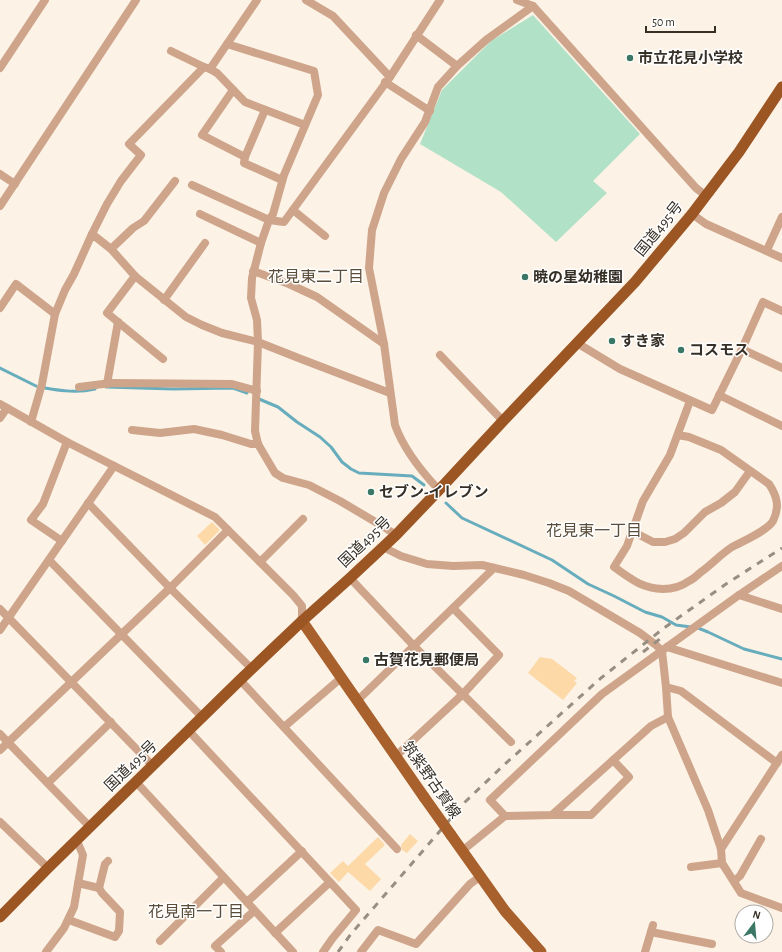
<svg xmlns="http://www.w3.org/2000/svg" width="782" height="952" viewBox="0 0 782 952" font-family="'Alegreya Sans','Noto Sans JP',sans-serif">
<style>
.pitch{fill:#b1e2c8}
.lines{fill:none;stroke-linecap:round;stroke-linejoin:round}
.stream{stroke:#67adbd;stroke-width:3}
.building{fill:#fdd9a8}
.minor{stroke:#cea58b;stroke-width:8}
.primary{stroke:#a8602c;stroke-width:11}
.trunk{stroke:#9c5624;stroke-width:11}
.rail{stroke:#988f84;stroke-width:3;stroke-dasharray:7 7;stroke-linecap:butt}
.primary-bridge{stroke:#a8602c;stroke-width:11}
.poi-dot{fill:#3a7865;stroke:#fff;stroke-width:1.5}
.labels{text-anchor:middle;dominant-baseline:central;stroke-width:3;stroke-linejoin:round;paint-order:stroke}
.poi-label{font-size:15px;font-weight:bold;fill:#362f26;stroke:#fff;text-anchor:start}
.street-label{font-size:15px;fill:#362f26;stroke:#fff}
.neighbourhood-label{font-size:16px;fill:#5b4d3a;stroke:#fff}
</style>
<rect width="100%" height="100%" fill="#fcf2e5"/>
<polygon class="pitch" points="533,15 640,134 593,181 607,193 556,242 501,192 420,144 442,90 491,41"/>
<g class="lines">
<g class="stream">
<polyline points="0,368 36,386"/>
<polyline points="106,387 173,389 233,388 247,393"/>
<path d="M45 388C62 391 78 393 95 389"/>
<polyline points="259,399 278,407 297,422 320,437 331,447 342,462 351,469 359,473 412,476 424,485"/>
<polyline points="446,503 462,518 552,560 588,584 614,596 645,612 662,617 676,625 698,628 708,632 744,649 782,659"/>
</g>
</g>
<g class="building">
<polygon points="212,522 220,530 205,545 197,536"/>
<polygon points="540,657 552,659 577,678 574,681 577,683 563,700 528,673"/>
<polygon points="410,834 418,841 407,853 402,850 401,845"/>
<polygon points="378,837 385,845 365,864 381,879 370,891 348,872 339,882 330,873 343,861 348,866"/>
</g>
<g class="lines">
<g class="minor">
<polyline points="257,0 210,69 217,73 245,102 305,125"/>
<polyline points="306,0 333,16 390,77"/>
<polyline points="517,0 533,6 696,188 705,195"/>
<polyline points="416,35 457,66"/>
<polyline points="227,44 314,71 318,95 284,175 273,214 269,220 261,243 252,278 251,298 257,320 258,342 255,431 258,444 275,473 283,478 309,485 340,501 384,527 396,535"/>
<polyline points="171,51 204,67"/>
<polyline points="0,68 45,0"/>
<polyline points="385,82 430,111"/>
<polyline points="233,90 202,135 245,157 265,110"/>
<polyline points="245,157 244,163 282,180"/>
<polyline points="0,174 15,184"/>
<polyline points="192,185 269,220 284,222 390,77 440,0"/>
<polyline points="0,206 136,0"/>
<polyline points="293,210 325,236"/>
<polyline points="200,214 261,243"/>
<polyline points="692,214 706,224 782,258"/>
<polyline points="92,234 107,204 121,181 141,155 129,144 204,67 210,69"/>
<polyline points="111,249 133,228 144,221 175,181"/>
<polyline points="767,250 782,217"/>
<polyline points="253,271 289,284 317,297 384,344"/>
<polyline points="135,276 107,313 163,359"/>
<polyline points="164,300 205,243"/>
<polyline points="0,308 16,284 55,314"/>
<polyline points="577,343 620,369 712,410 742,349 763,302 782,311"/>
<polyline points="742,349 782,368"/>
<polyline points="440,355 503,421"/>
<polyline points="107,384 118,322"/>
<polyline points="79,387 111,383 232,384 257,391"/>
<polyline points="719,395 782,426"/>
<polyline points="0,404 67,442 215,517 293,595 302,606 302,621"/>
<polyline points="0,418 7,408"/>
<polyline points="31,422 42,384 55,314 65,290 74,274 92,234 111,249 135,276 186,317 202,325 222,333 258,342 301,359 390,393"/>
<polyline points="132,430 160,433 194,429 222,435 251,444 258,444"/>
<path d="M678 435 689 437 721 450 769 484C777 496 780 507 773 521 767 531 743 541 732 547 721 554 712 564 701 572 697 575 694 579 689 581 682 586 672 589 663 589 641 588 631 579 614 567L627 546 643 501 670 455 690 401"/>
<path d="M439 490C421 471 404 450 395 425L384 344 369 268 372 230 384 193 401 159 425 122 438 87 457 66 486 40 533 6"/>
<polyline points="88,503 170,588 252,669"/>
<polyline points="632,531 653,542 665,542 675,539 684,533 705,512 721,503 735,492 750,471"/>
<polyline points="62,541 31,520 43,504 67,442"/>
<polyline points="383,547 401,556 427,564 453,566 482,565 524,575 549,583 569,591 640,633 656,645 662,651 666,687 668,717 708,810 721,849 722,863 741,893 782,908"/>
<polyline points="49,560 203,718"/>
<polyline points="260,562 303,519"/>
<polyline points="350,578 414,646 511,742"/>
<polyline points="739,595 782,566"/>
<polyline points="0,609 153,766"/>
<polyline points="0,630 114,466"/>
<polyline points="667,647 782,683"/>
<polyline points="240,680 397,849"/>
<polyline points="666,687 681,691 777,763"/>
<polyline points="357,701 494,568"/>
<polyline points="668,717 651,726 552,815 505,816 490,800 602,694 739,595 782,609"/>
<polyline points="284,727 341,678"/>
<polyline points="189,731 356,910 332,939 323,952"/>
<polyline points="0,734 90,827"/>
<polyline points="0,750 170,588 228,530"/>
<polyline points="396,756 463,694 499,655 453,608"/>
<polyline points="136,782 293,952"/>
<polyline points="48,783 111,722"/>
<polyline points="552,815 591,815 629,777 613,760"/>
<polyline points="0,822 48,868"/>
<polyline points="721,849 782,755"/>
<polyline points="462,851 505,816"/>
<polyline points="691,867 722,863"/>
<polyline points="734,881 740,876 761,839"/>
<polyline points="99,888 105,864 108,861"/>
<polyline points="247,902 302,851"/>
<polyline points="69,920 115,937 119,931 120,912 102,893 99,888 78,883"/>
<polyline points="651,932 712,944"/>
<polyline points="275,933 330,882"/>
<polyline points="160,941 223,878"/>
<polyline points="46,952 64,928 74,907 83,855 77,841"/>
<polyline points="221,952 215,946 254,911"/>
<polyline points="361,952 378,930 416,944 470,884 481,876"/>
<polyline points="645,952 653,925"/>
</g>
<g class="primary">
<polyline points="302,621 424,797"/>
<polyline points="451,835 505,911 541,952"/>
</g>
<polyline class="trunk" points="0,917 48,868 240,680 302,621 350,578 396,535 439,490 503,421 635,282 692,214 739,152 782,87"/>
<g class="rail">
<polyline points="643,652 665,635"/>
<polyline points="338,952 351,934 465,802 505,764 601,678 664,628 726,584 782,548"/>
</g>
<polyline class="primary-bridge" points="424,797 451,835"/>
</g>
<g class="poi-dot">
<circle cx="630" cy="58" r="4"/>
<circle cx="525" cy="277" r="4"/>
<circle cx="612" cy="341" r="4"/>
<circle cx="681" cy="350" r="4"/>
<circle cx="371" cy="492" r="4"/>
<circle cx="366" cy="660" r="4"/>
</g>
<g class="labels">
<g class="poi-label">
<text x="638" y="58">市立花見小学校</text>
<text x="533" y="277">暁の星幼稚園</text>
<text x="620" y="341">すき家</text>
<text x="689" y="350">コスモス</text>
<text x="379" y="492">セブン-イレブン</text>
<text x="374" y="660">古賀花見郵便局</text>
</g>
<g class="street-label">
<text transform="translate(659 229) rotate(-51)">国道495号</text>
<text transform="translate(365 542) rotate(-44)">国道495号</text>
<text transform="translate(131 766) rotate(-44)">国道495号</text>
<text transform="translate(431 780) rotate(55)">筑紫野古賀線</text>
</g>
<g class="neighbourhood-label">
<text x="316" y="277">花見東二丁目</text>
<text x="594" y="531">花見東一丁目</text>
<text x="196" y="912">花見南一丁目</text>
</g>
</g>
<g transform="translate(754 924) rotate(16)"><circle r="19" fill="#ffffff" stroke="#afaca8"/>
<path d="M0-3L7 15L0 10L-7 15Z" fill="#3a7865"/>
<text y="-6" font-size="11" font-weight="bold" text-anchor="middle" fill="#362f26">N</text>
</g>
<path d="M646 26v6h69v-6" fill="none" stroke="#362f26" stroke-width="2"/>
<text x="652" y="26" font-size="12" fill="#362f26" stroke="#ffffff" stroke-width="3" paint-order="stroke">50 m</text>
</svg>
